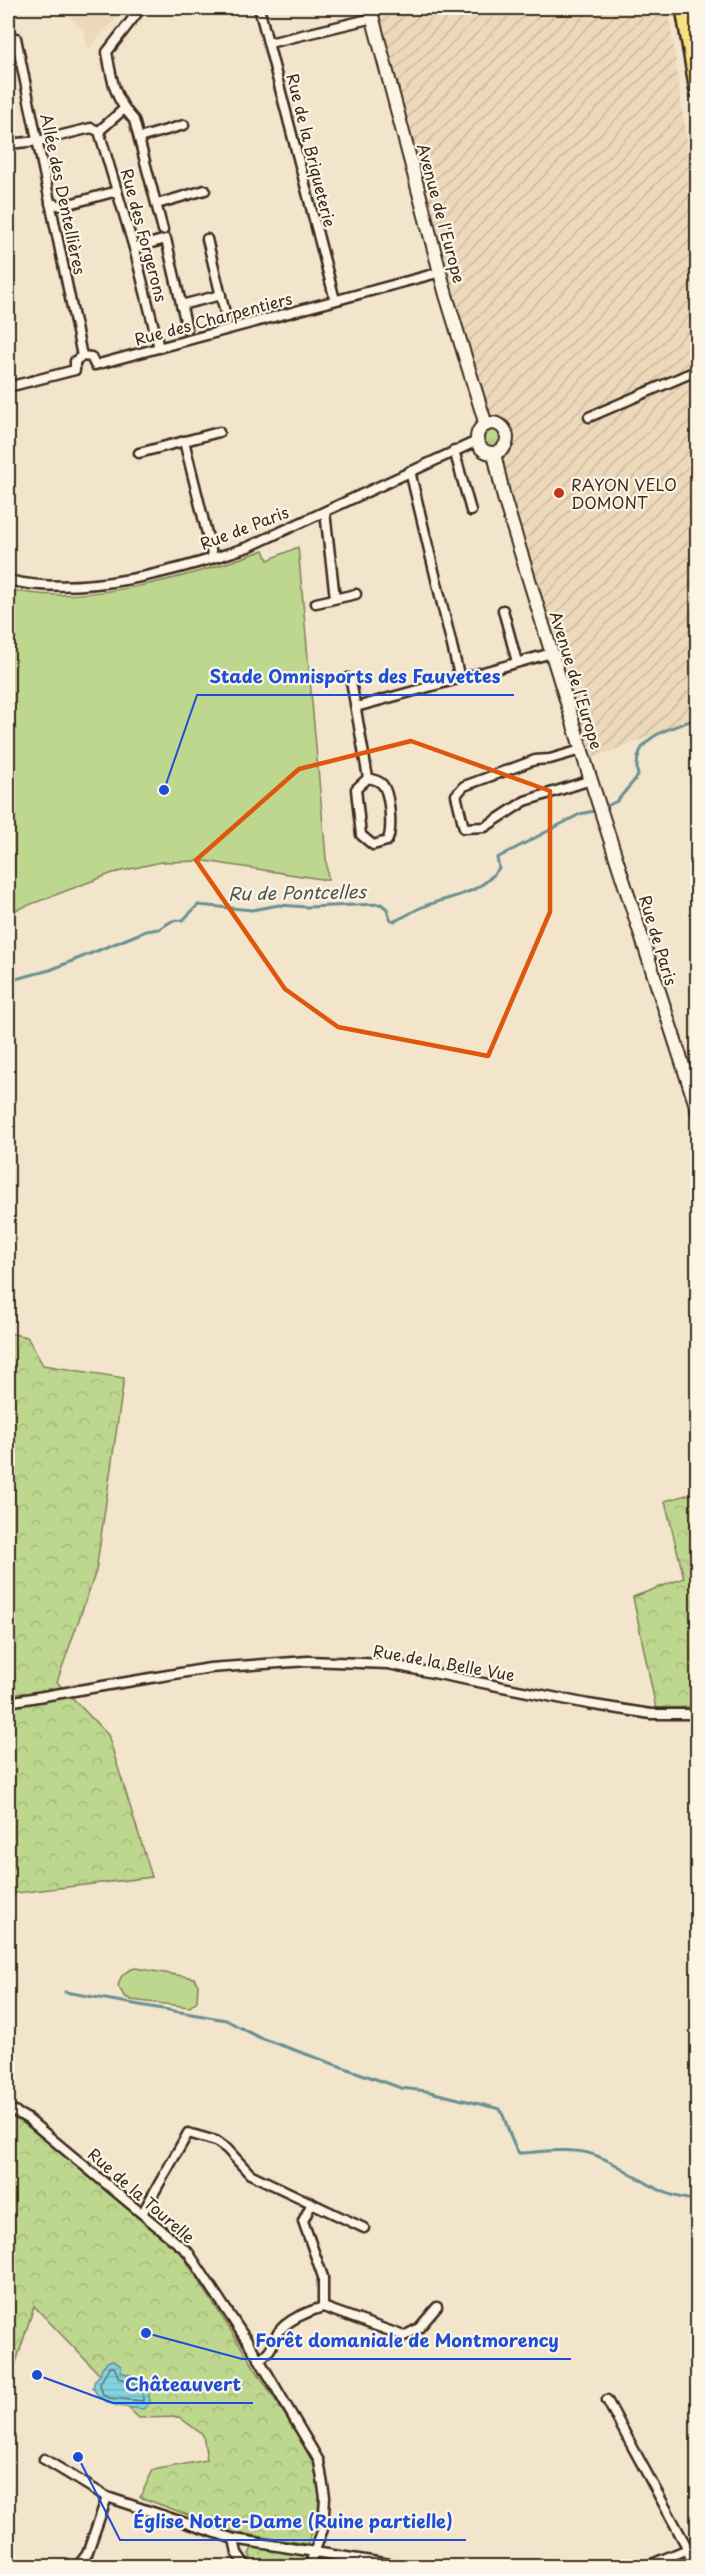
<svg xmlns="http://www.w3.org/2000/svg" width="705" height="2574" viewBox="0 0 705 2574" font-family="'Playpen Sans',sans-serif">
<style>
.built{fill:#edd8ba}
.industrial{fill:url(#industrial-furrows)}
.grass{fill:url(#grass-tufts);stroke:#7c8056;stroke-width:1.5}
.forest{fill:url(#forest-crowns);stroke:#7c8056;stroke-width:1.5}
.park{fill:url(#park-dots);stroke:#7c8056;stroke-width:1.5}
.pitch{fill:#bed78e;stroke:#7c8056;stroke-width:1.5}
.water{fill:url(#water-rules);stroke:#679092;stroke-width:1.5}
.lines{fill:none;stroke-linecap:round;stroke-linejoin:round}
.shore{stroke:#586e6c;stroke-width:1.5}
.stream{stroke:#679092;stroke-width:3}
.street-casing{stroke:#3b2a1e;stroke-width:13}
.secondary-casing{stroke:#3b2a1e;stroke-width:16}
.highway-casing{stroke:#3b2a1e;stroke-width:20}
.street{stroke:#fcf5e5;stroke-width:8}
.secondary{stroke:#fcf5e5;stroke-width:12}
.highway{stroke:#f7e281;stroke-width:15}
.marked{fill:none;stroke:#df570d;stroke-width:4.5;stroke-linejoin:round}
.poi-dot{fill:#c8321e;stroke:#fcf5e5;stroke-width:2}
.labels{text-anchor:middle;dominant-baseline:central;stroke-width:4.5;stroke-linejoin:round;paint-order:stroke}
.street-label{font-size:16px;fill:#3b2a1e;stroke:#fcf5e5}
.poi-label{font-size:16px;fill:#3b2a1e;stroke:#fcf5e5;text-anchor:start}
.water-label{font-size:18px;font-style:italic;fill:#4d544e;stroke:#fcf5e5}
.leader{fill:none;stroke:#1d4ed8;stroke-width:2}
.callout-dot{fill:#1d4ed8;stroke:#fcf5e5;stroke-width:2}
.callout-label{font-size:18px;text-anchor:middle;font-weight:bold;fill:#1d4ed8;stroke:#fcf5e5;stroke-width:4.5;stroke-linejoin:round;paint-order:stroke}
</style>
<defs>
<pattern id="industrial-furrows" width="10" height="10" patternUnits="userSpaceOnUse" patternTransform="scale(1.5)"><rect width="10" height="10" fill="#edd8ba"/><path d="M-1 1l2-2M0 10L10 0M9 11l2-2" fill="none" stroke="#ccba9f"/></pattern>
<pattern id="grass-tufts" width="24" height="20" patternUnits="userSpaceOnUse" patternTransform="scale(1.5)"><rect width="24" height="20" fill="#bed78e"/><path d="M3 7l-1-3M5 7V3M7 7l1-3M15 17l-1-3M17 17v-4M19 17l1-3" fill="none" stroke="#a4b97a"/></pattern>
<pattern id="forest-crowns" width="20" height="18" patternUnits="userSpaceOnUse" patternTransform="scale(1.5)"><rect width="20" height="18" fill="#bed78e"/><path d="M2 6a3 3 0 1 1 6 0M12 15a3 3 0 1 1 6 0" fill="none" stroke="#a4b97a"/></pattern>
<pattern id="park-dots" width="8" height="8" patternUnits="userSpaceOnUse" patternTransform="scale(1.5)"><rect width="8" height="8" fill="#bed78e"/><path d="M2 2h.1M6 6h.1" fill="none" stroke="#a4b97a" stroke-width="1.8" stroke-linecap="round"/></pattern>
<pattern id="water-rules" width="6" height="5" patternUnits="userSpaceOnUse" patternTransform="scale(1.5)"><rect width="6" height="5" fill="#84d4e0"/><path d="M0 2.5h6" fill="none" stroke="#73b6c0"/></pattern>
</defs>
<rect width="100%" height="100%" fill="#f3e4cc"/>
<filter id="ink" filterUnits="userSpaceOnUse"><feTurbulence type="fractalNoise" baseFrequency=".0167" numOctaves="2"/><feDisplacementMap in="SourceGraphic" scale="12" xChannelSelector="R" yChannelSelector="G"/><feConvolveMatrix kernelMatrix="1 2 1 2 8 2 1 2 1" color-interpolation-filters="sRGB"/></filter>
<g filter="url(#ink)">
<polygon class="built" points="63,8 125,8 89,49 83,30"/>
<polygon class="industrial" points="369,8 668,8 689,157 698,184 697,718 590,759 488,441"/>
<circle class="grass" cx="492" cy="438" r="9"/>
<g class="forest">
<polygon points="8,1333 27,1337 43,1365 124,1378 96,1571 57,1682 108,1735 152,1877 8,1894"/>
<polygon points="697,1492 697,1707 656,1708 633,1597 684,1578 665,1501"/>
<path d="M8 2114 24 2123 181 2253 317 2465C322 2497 321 2515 307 2544L233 2532 140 2497 153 2470 207 2460 203 2435 179 2417 139 2418 126 2406 133 2408 148 2386C136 2371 117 2373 100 2375L34 2306 8 2388Z"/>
</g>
<polygon class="park" points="253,2546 304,2554 309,2559 309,2566 256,2566 249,2554"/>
<g class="pitch">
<path d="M298 547 328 880 205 861 161 862 113 873 8 913V589C80 608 194 576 264 550L268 560Z"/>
<path d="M135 1968 194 1978 198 1985 197 2001 190 2007 131 2000 124 1996 118 1986C121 1974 124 1972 135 1968Z"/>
</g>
<path class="water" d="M112 2360 121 2366V2372C143 2380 148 2379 150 2403L143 2409C123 2407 103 2407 93 2388L95 2380 100 2375C101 2367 104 2363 112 2360Z"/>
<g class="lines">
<path class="shore" d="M109 2367H114L119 2378C134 2383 144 2384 143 2401L109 2398 103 2395 100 2384Z"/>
<g class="stream">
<path d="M607 806 617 801 638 776C630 736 668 730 698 718"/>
<path d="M8 981 50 970 146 931 159 929 172 921 183 920 198 905 252 910 279 905 307 907 381 904 387 909 390 919 394 921C403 918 411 912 420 908 450 895 478 897 499 868L497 858 580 814 594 811"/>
<path d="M65 1992 226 2020 258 2037 401 2088 426 2091 500 2109C508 2123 509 2140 519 2153 541 2152 567 2148 588 2153 626 2163 657 2200 698 2200"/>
</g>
<g class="street-casing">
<g id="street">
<path d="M141 8 107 52C112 81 114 98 134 120L163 230"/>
<polyline points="259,8 335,300"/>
<polyline points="16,38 82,356"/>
<polyline points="269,43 373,18"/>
<polyline points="99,131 134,248 159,348"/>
<polyline points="139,138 184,125"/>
<polyline points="8,144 38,141 91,128 99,131 124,109"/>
<polyline points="50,203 62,206 117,191"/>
<polyline points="157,204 205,190"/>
<polyline points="207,239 227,321"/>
<polyline points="134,248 166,239 187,329"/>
<polyline points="181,305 221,295"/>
<polyline points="8,387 75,370 75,361 82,356 91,357 95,365 441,272"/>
<polyline points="589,417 698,370"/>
<polyline points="184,441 213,558"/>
<polyline points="454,450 471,511"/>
<polyline points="139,453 219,432"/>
<polyline points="410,471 460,679"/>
<polyline points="325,512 335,598"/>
<path d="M8 580C82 598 177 571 248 547L477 441"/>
<polyline points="316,603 356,594"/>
<polyline points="503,610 517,662"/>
<polyline points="348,678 351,681 368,778"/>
<polyline points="356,707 552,653"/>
<polyline points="581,750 550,759 535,760 464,786 456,795 464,828 485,827 525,801 591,780"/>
<path d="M368 778C373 779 378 780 382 784 390 793 393 831 387 841L373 845 361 835 356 789Z"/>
<polyline points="8,1702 210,1668 308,1661 388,1664 588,1704 651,1714 698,1714"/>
<polyline points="8,2108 28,2119 188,2252 259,2359 319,2461 325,2497 323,2529 312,2558 312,2566"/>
<polyline points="312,2203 303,2221 323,2277 323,2307"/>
<polyline points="143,2212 188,2133 216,2141 227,2149 250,2174 364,2228"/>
<path d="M259 2359C271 2352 272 2345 278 2333 286 2320 309 2311 323 2307L404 2336 419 2328 437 2307"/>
<polyline points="607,2400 688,2549 692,2566"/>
<polyline points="44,2459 107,2497 234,2539 402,2566"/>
<polyline points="234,2539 237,2553 246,2566"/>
<polyline points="78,2566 87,2554 107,2497"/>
<polyline points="647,2566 688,2549 698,2548"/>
</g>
</g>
<g class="secondary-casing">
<g id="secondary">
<polyline points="370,8 446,295 486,425"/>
<circle cx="492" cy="438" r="15"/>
<polyline points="494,453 504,498 588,771 698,1112"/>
</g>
</g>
<g class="highway-casing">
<g id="highway">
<polyline points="684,8 698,91"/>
<polyline points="696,8 698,16"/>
</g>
</g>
<use href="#street" class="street"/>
<use href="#secondary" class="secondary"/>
<use href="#highway" class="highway"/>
</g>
</g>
<path class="marked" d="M411 741 550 791V912L488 1056 338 1027 285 989 196 860 299 769Z"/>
<circle class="poi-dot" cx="559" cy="493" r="6"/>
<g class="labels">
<g class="street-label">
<text transform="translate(312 150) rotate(76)">Rue de la Briqueterie</text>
<text transform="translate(64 194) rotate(78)">Allée des Dentellières</text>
<text transform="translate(442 213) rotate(75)">Avenue de l'Europe</text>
<text transform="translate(145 235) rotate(75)">Rue des Forgerons</text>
<text transform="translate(213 318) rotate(-15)">Rue des Charpentiers</text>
<text transform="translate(244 527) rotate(-21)">Rue de Paris</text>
<text transform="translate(577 680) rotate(73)">Avenue de l'Europe</text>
<text transform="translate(659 940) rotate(73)">Rue de Paris</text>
<text transform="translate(444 1662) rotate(10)">Rue de la Belle Vue</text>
<text transform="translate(142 2195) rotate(41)">Rue de la Tourelle</text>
</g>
<g class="poi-label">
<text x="571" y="484">RAYON VELO<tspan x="571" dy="18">DOMONT</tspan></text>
</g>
<g class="water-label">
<text transform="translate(297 892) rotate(-1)">Ru de Pontcelles</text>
</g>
</g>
<path class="leader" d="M164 790L197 695H514M146 2333L242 2359H571M37 2375L113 2403H253M78 2457L120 2540H466"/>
<g class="callout-dot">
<circle cx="164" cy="790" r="6"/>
<circle cx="146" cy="2333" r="6"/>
<circle cx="37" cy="2375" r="6"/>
<circle cx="78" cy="2457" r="6"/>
</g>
<g class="callout-label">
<text x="355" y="683">Stade Omnisports des Fauvettes</text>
<text x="407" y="2347">Forêt domaniale de Montmorency</text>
<text x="183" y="2391">Châteauvert</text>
<text x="293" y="2528">Église Notre-Dame (Ruine partielle)</text>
</g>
<rect width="705" height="2574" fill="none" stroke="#fcf5e5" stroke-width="30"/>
<rect x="15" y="15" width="675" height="2544" fill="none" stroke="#3b2a1e" stroke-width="2" filter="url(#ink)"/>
</svg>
